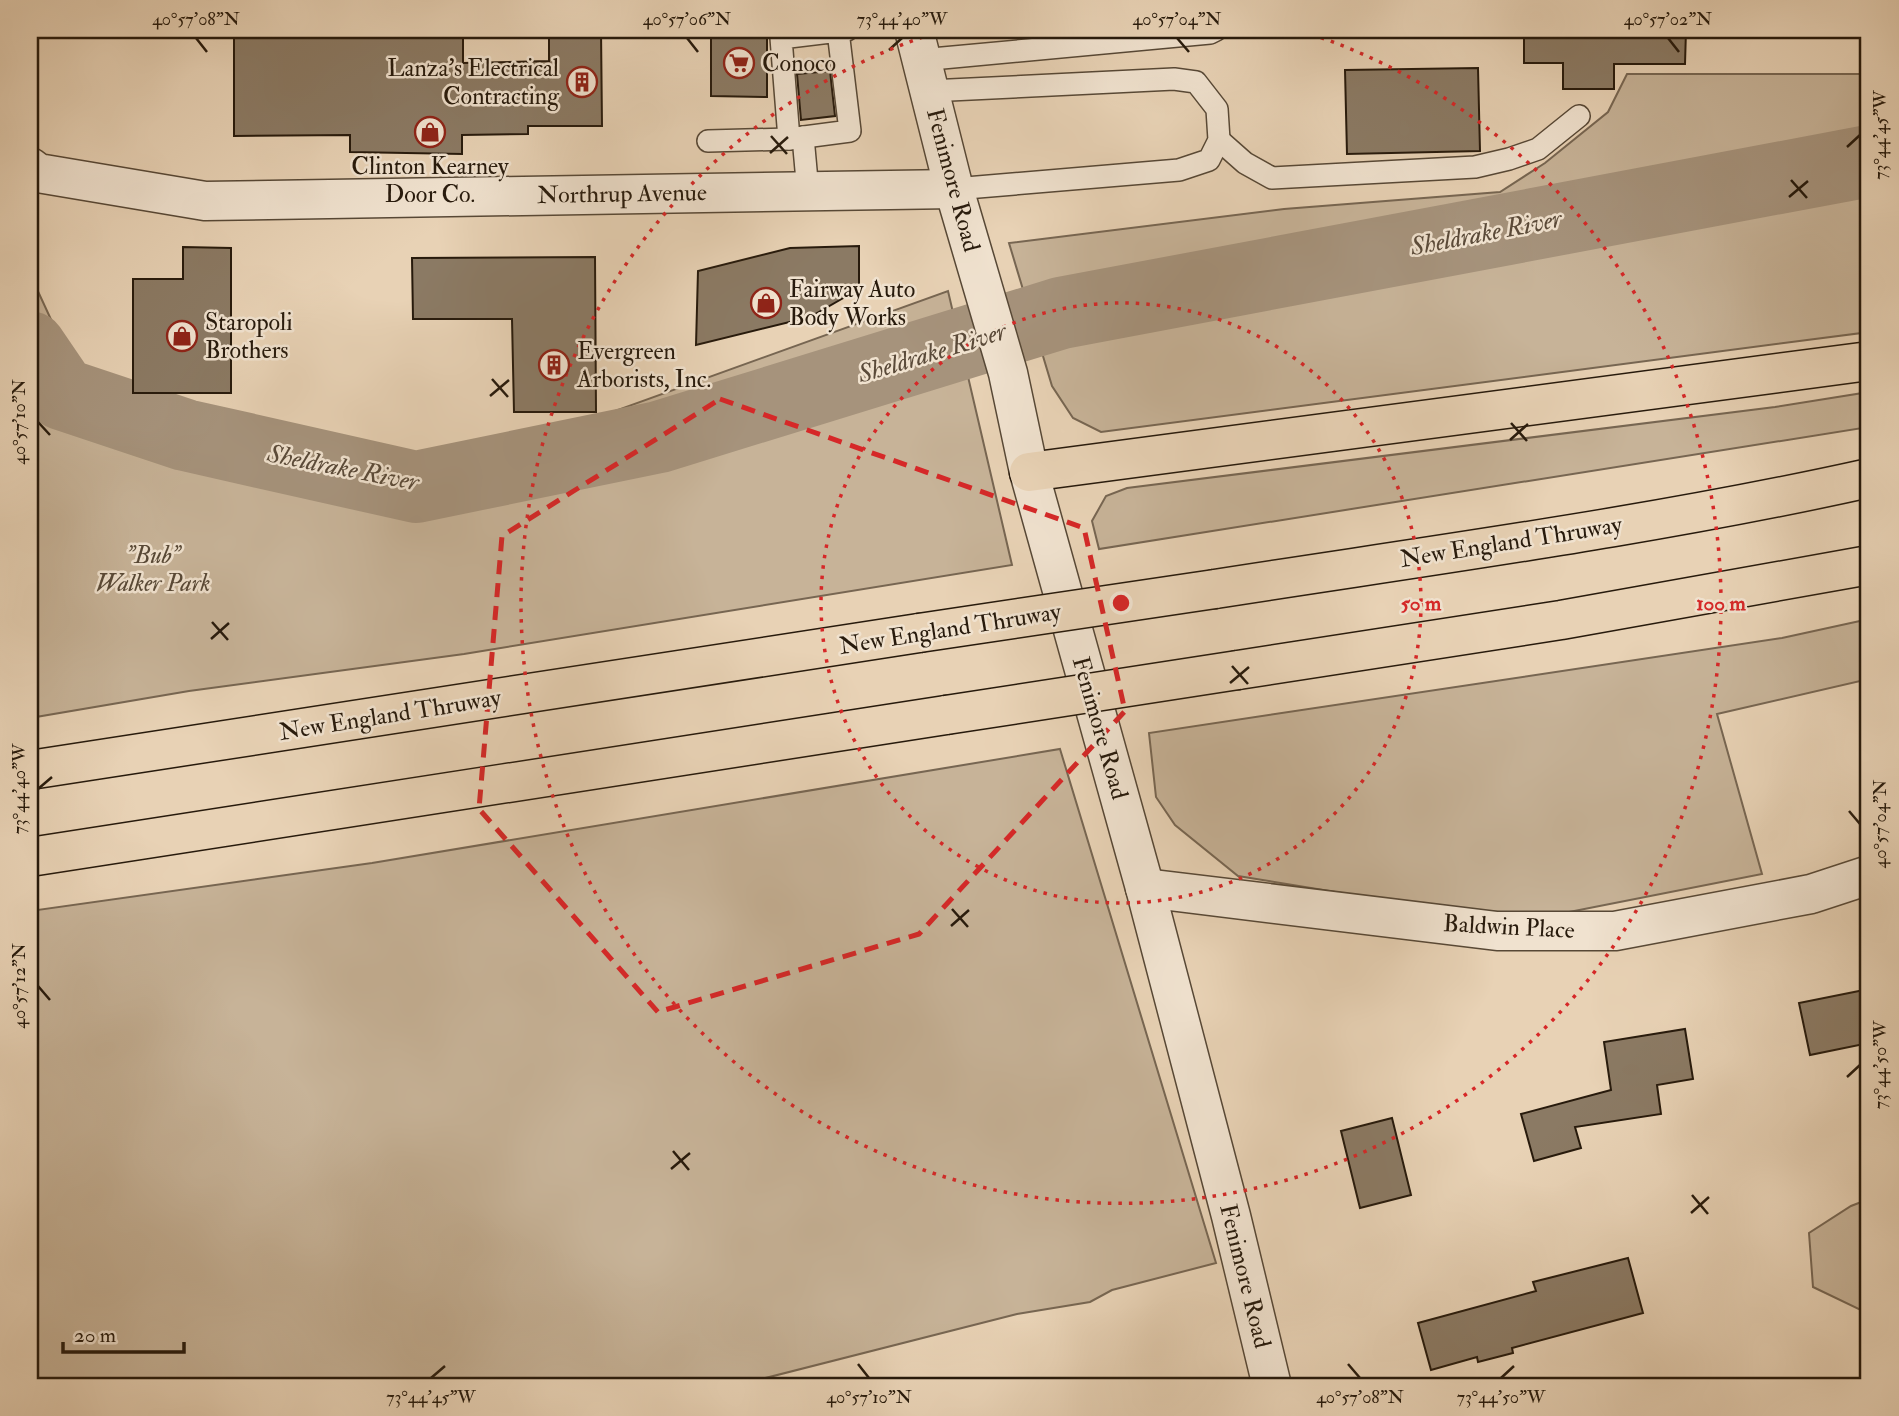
<svg xmlns="http://www.w3.org/2000/svg" width="1899" height="1416" viewBox="0 0 1899 1416" font-family="'IM FELL Double Pica',serif">
<style>
.green{fill:#c7b398;stroke:#776652;stroke-width:2}
.lines{fill:none;stroke-linecap:round;stroke-linejoin:round}
.river{stroke:#a6937c;stroke-width:72}
.building{fill:#8b7a64;stroke:#271a0c;stroke-width:2}
.service-casing{stroke:#574836;stroke-width:24}
.minor-casing{stroke:#574836;stroke-width:41}
.tertiary-casing{stroke:#574836;stroke-width:41}
.motorway-casing{stroke:#271a0c;stroke-width:41}
.service{stroke:#f0e2cf;stroke-width:21}
.minor{stroke:#f0e2cf;stroke-width:38}
.tertiary{stroke:#f0e2cf;stroke-width:38}
.motorway{stroke:#e8d2b5;stroke-width:38}
.motorway-bridge-casing{stroke:#271a0c;stroke-width:41;stroke-linecap:butt}
.motorway-bridge{stroke:#e8d2b5;stroke-width:38}
.marked{fill:none;stroke:#d62828;stroke-width:5;stroke-dasharray:14 9;stroke-linejoin:round}
.ticks{fill:none;stroke:#271a0c;stroke-width:2.5}
.ring{fill:none;stroke:#d62828;stroke-width:3.5;stroke-dasharray:3.5 7}
.labels{text-anchor:middle;dominant-baseline:central;stroke-width:5;stroke-linejoin:round;paint-order:stroke}
.poi-label{font-size:24px;fill:#271a0c;stroke:#f0e2cf;text-anchor:start}
.street-label{font-size:24px;fill:#271a0c;stroke:#f0e2cf}
.park-label{font-size:24px;font-style:italic;fill:#574836;stroke:#f0e2cf}
.water-label{font-size:26px;font-style:italic;fill:#5a4a39;stroke:#f0e2cf}
.centre{fill:#d62828;stroke:#f0e2cf;stroke-width:3.5}
.ring-label{font-size:21px;text-anchor:middle;font-weight:bold;fill:#d62828;stroke:#f0e2cf;stroke-width:5;stroke-linejoin:round;paint-order:stroke}
.neatline{fill:none;stroke:#271a0c;stroke-width:2.5}
.ticks-label{font-size:18px;text-anchor:middle;fill:#271a0c}
</style>
<rect width="100%" height="100%" fill="#e8d2b5"/>
<filter id="stains"><feTurbulence type="fractalNoise" baseFrequency=".00286" numOctaves="4"/><feColorMatrix values="0 0 0 0 .2 0 0 0 0 .09 0 0 0 0 .02 0 0 0 .5 -.17"/></filter>
<radialGradient id="worn" r=".72"><stop offset=".6" stop-color="#630" stop-opacity="0"/><stop offset="1" stop-color="#630" stop-opacity=".3"/></radialGradient>
<g class="green">
<polygon points="1627,74 1869,74 1869,332 1101,432 1073,418 1052,386 1009,243 1284,209 1500,192 1545,163 1608,112"/>
<polygon points="30,274 83,389 432,466 589,437 612,412 948,291 1012,565 464,654 189,691 30,718"/>
<polygon points="1869,392 1869,427 1099,549 1092,521 1106,496 1127,488 1775,407"/>
<polygon points="1869,619 1869,679 1717,714 1762,874 1554,915 1433,908 1238,876 1175,825 1156,797 1149,733 1782,638"/>
<polygon points="1060,749 1216,1263 1112,1290 1090,1302 1017,1314 734,1386 30,1386 30,911 372,863"/>
<polygon points="1869,1199 1869,1314 1813,1287 1809,1233 1851,1206"/>
</g>
<g class="lines">
<polyline class="river" points="30,347 62,394 185,435 416,487 659,437 1061,313 1869,161"/>
</g>
<g class="building">
<polygon points="234,30 413,30 413,36 463,37 463,63 549,61 549,30 601,30 602,126 528,126 528,134 462,135 462,154 350,152 350,135 234,136"/>
<polygon points="711,30 767,30 767,97 711,96"/>
<polygon points="1524,30 1686,30 1685,64 1614,64 1614,89 1563,89 1563,63 1524,63"/>
<polygon points="1478,68 1480,151 1347,154 1345,70"/>
<polygon points="830,71 835,116 801,120 797,74"/>
<polygon points="859,246 859,289 810,317 696,345 698,271 790,248"/>
<polygon points="183,247 231,248 231,393 133,393 133,279 183,279"/>
<polygon points="595,257 596,412 514,412 512,319 413,319 412,258"/>
<polygon points="1869,989 1869,1043 1810,1055 1799,1003"/>
<polygon points="1685,1029 1693,1079 1657,1085 1661,1114 1575,1127 1581,1148 1534,1161 1521,1114 1611,1090 1604,1042"/>
<polygon points="1392,1118 1411,1195 1360,1208 1341,1131"/>
<polygon points="1628,1258 1643,1313 1512,1348 1513,1353 1478,1362 1477,1357 1431,1370 1418,1323 1536,1291 1533,1282"/>
</g>
<g class="lines">
<g class="service-casing">
<g id="service">
<polyline points="838,31 850,131 789,139 781,38 847,30"/>
<polyline points="921,60 1210,33 1216,30"/>
<polyline points="929,91 1174,79 1196,82 1217,109 1219,140 1209,160 1179,170 954,189"/>
<polyline points="803,137 808,192"/>
<polyline points="1219,140 1245,163 1272,178 1475,167 1509,159 1538,149 1579,116"/>
<polyline points="708,141 789,139"/>
</g>
</g>
<g class="minor-casing">
<g id="minor">
<polyline points="30,167 38,173 205,201 954,189"/>
<polyline points="1145,888 1497,931 1615,931 1811,894 1869,875"/>
</g>
</g>
<g class="tertiary-casing">
<polyline id="tertiary" points="914,30 954,189 1008,373 1029,472 1145,888 1231,1216 1272,1386"/>
</g>
<g class="motorway-casing">
<g id="motorway">
<polyline points="1029,472 1869,361"/>
<path d="M1215 589C1433 555 1653 526 1869 478"/>
<polyline points="1238,670 1561,620 1869,565"/>
<polyline points="30,770 919,633"/>
<polyline points="30,857 946,715"/>
</g>
</g>
<use href="#service" class="service"/>
<use href="#minor" class="minor"/>
<use href="#tertiary" class="tertiary"/>
<use href="#motorway" class="motorway"/>
<g class="motorway-bridge-casing">
<g id="motorway-bridge">
<polyline points="919,633 1215,589"/>
<polyline points="946,715 1238,670"/>
</g>
</g>
<use href="#motorway-bridge" class="motorway-bridge"/>
</g>
<path class="marked" d="M720 399 1084 528 1125 711 919 934 658 1012 479 809 502 536Z"/>
<path class="ticks" d="M196 38 207 52M687 38 698 52M1177 38 1189 52M1668 38 1679 52M889 50 902 38M771 136 787 154M1847 147 1860 135M770 153 788 137M1791 180 1807 198M1789 197 1808 181M492 379 508 397M490 396 509 380M38 422 50 435M1511 423 1527 441M1510 440 1528 424M212 622 228 640M211 639 229 623M1232 666 1248 684M1230 683 1249 667M38 789 52 777M1849 811 1860 824M952 909 968 927M951 926 969 910M38 986 50 1000M1847 1077 1860 1065M673 1151 689 1170M671 1169 690 1153M1692 1195 1708 1214M1691 1213 1709 1197M858 1364 869 1378M1348 1364 1360 1378M431 1378 445 1366M1501 1378 1514 1366"/>
<g class="ring">
<circle cx="1121" cy="603" r="300"/>
<path d="M1301 31A600 600 0 1 1 941 31"/>
</g>
<defs>
<g id="supermarket-ring" transform="scale(1.575)"><circle r="9.5" fill="#f0e2cf" stroke="#8f2418" stroke-width="1.5"/><path d="M-6-5.5h2.5l.6 2H6L4.5 2H-2.5L-4.4-4H-6ZM-1.5 3.2a1.3 1.3 0 1 0 .1 0ZM3 3.2a1.3 1.3 0 1 0 .1 0Z" fill="#8f2418"/></g>
<g id="building-ring" transform="scale(1.575)"><circle r="9.5" fill="#f0e2cf" stroke="#8f2418" stroke-width="1.5"/><path d="M-4-6H4V6H1V3H-1V6H-4ZM-2.5-4.3h1.7v1.8h-1.7ZM.8-4.3h1.7v1.8H.8ZM-2.5-1h1.7V.8h-1.7ZM.8-1h1.7V.8H.8Z" fill="#8f2418"/></g>
<g id="shop-ring" transform="scale(1.575)"><circle r="9.5" fill="#f0e2cf" stroke="#8f2418" stroke-width="1.5"/><path d="M-5-2.5h2.3a2.7 3.5 0 0 1 5.4 0H5L5.5 6h-11ZM-1.5-2.5h3a1.5 2.3 0 0 0-3 0Z" fill="#8f2418"/></g>
</defs>
<g fill-rule="evenodd">
<use href="#supermarket-ring" x="739" y="63"/>
<use href="#building-ring" x="582" y="82"/>
<use href="#shop-ring" x="430" y="132"/>
<use href="#shop-ring" x="766" y="303"/>
<use href="#shop-ring" x="182" y="336"/>
<use href="#building-ring" x="554" y="365"/>
</g>
<g class="labels">
<g class="poi-label">
<text x="762" y="63">Conoco</text>
<text x="559" y="68" text-anchor="end">Lanza's Electrical<tspan x="559" dy="28">Contracting</tspan></text>
<text x="430" y="166" text-anchor="middle">Clinton Kearney<tspan x="430" dy="28">Door Co.</tspan></text>
<text x="789" y="289">Fairway Auto<tspan x="789" dy="28">Body Works</tspan></text>
<text x="205" y="322">Staropoli<tspan x="205" dy="28">Brothers</tspan></text>
<text x="577" y="351">Evergreen<tspan x="577" dy="28">Arborists, Inc.</tspan></text>
</g>
<g class="street-label">
<text transform="translate(953 180) rotate(75)">Fenimore Road</text>
<text transform="translate(622 194) rotate(-1)">Northrup Avenue</text>
<text transform="translate(1511 542) rotate(-9)">New England Thruway</text>
<text transform="translate(950 629) rotate(-9)">New England Thruway</text>
<text transform="translate(390 715) rotate(-9)">New England Thruway</text>
<text transform="translate(1100 728) rotate(74)">Fenimore Road</text>
<text transform="translate(1509 927) rotate(3)">Baldwin Place</text>
<text transform="translate(1245 1276) rotate(76)">Fenimore Road</text>
</g>
<g class="park-label">
<text x="153" y="555">"Bub"<tspan x="153" dy="28">Walker Park</tspan></text>
</g>
<g class="water-label">
<text transform="translate(1486 233) rotate(-11)">Sheldrake River</text>
<text transform="translate(932 353) rotate(-17)">Sheldrake River</text>
<text transform="translate(343 468) rotate(11)">Sheldrake River</text>
</g>
</g>
<circle cx="1121" cy="603" r="10" class="centre"/>
<g class="ring-label">
<text x="1421" y="610">50 m</text>
<text x="1721" y="610">100 m</text>
</g>
<rect width="1899" height="1416" fill="none" stroke="#e8d2b5" stroke-width="77"/>
<path d="M63 1342v10h121v-10" fill="none" stroke="#271a0c" stroke-width="3.5"/>
<text x="74" y="1342" font-size="21" fill="#271a0c" stroke="#f0e2cf" stroke-width="5" paint-order="stroke">20 m</text>
<rect x="38" y="38" width="1822" height="1340" class="neatline"/>
<g class="ticks-label">
<text x="196" y="25">40°57'08"N</text>
<text x="687" y="25">40°57'06"N</text>
<text x="902" y="25">73°44'40"W</text>
<text x="1177" y="25">40°57'04"N</text>
<text x="1668" y="25">40°57'02"N</text>
<text transform="translate(1880 135) rotate(-90)" y="6">73°44'45"W</text>
<text transform="translate(19 422) rotate(-90)" y="6">40°57'10"N</text>
<text transform="translate(19 789) rotate(-90)" y="6">73°44'40"W</text>
<text transform="translate(1880 824) rotate(-90)" y="6">40°57'04"N</text>
<text transform="translate(19 986) rotate(-90)" y="6">40°57'12"N</text>
<text transform="translate(1880 1065) rotate(-90)" y="6">73°44'50"W</text>
<text x="431" y="1403">73°44'45"W</text>
<text x="869" y="1403">40°57'10"N</text>
<text x="1360" y="1403">40°57'08"N</text>
<text x="1501" y="1403">73°44'50"W</text>
</g>
<rect width="100%" height="100%" filter="url(#stains)"/>
<rect width="100%" height="100%" fill="url(#worn)"/>
</svg>
